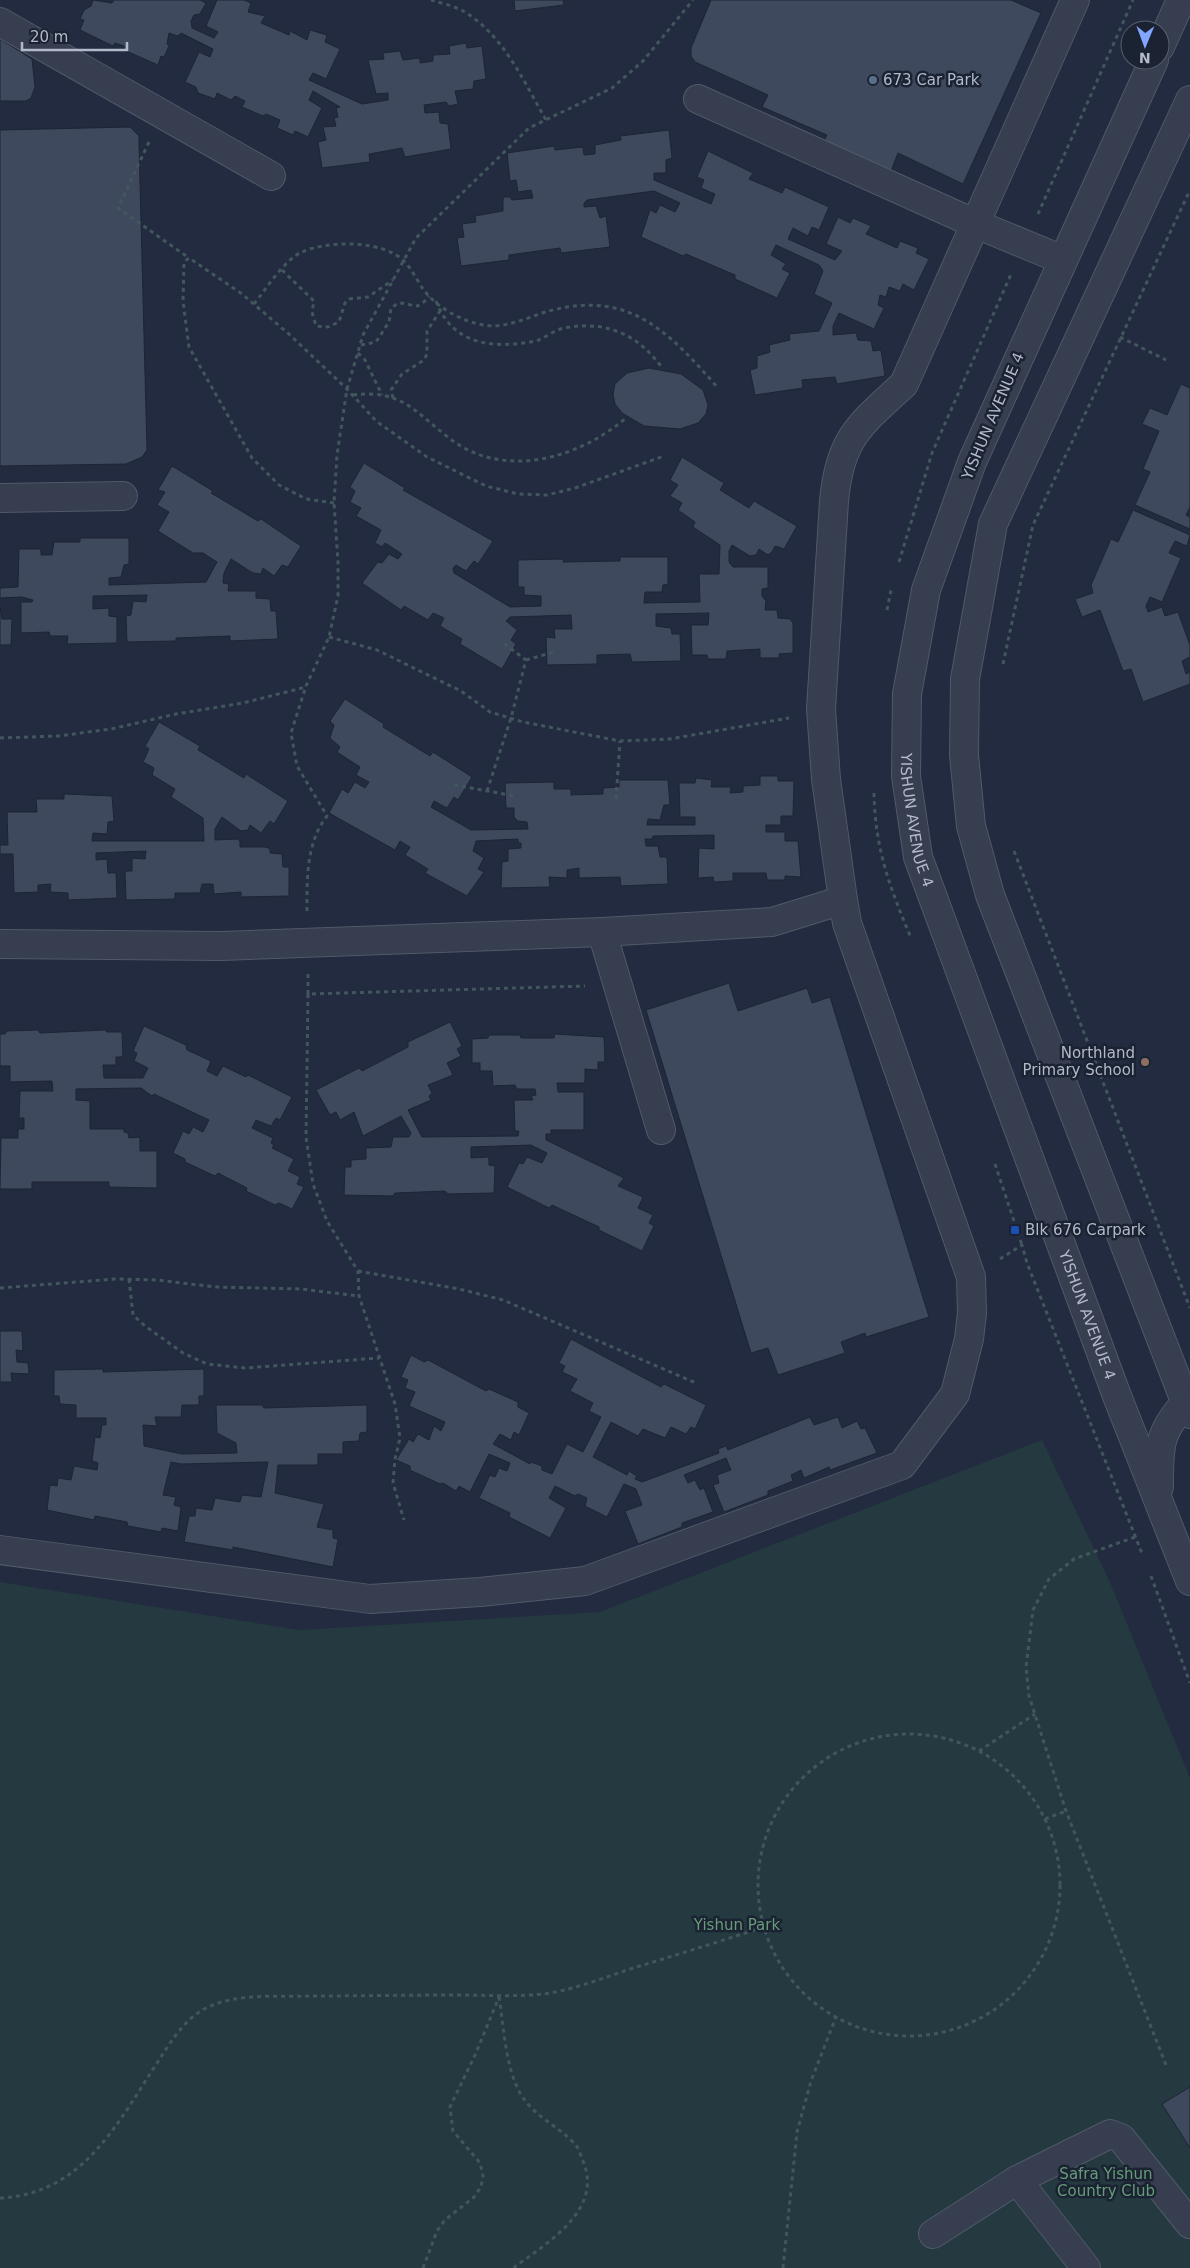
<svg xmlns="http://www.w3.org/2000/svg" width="1190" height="2268" viewBox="0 0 1190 2268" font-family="'DejaVu Sans',sans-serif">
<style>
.green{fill:#243a40}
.building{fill:#3e495e;stroke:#1d2535}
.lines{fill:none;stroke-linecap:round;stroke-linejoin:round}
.minor-casing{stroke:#515969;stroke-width:30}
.path{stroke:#42575d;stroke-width:3;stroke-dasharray:4 4;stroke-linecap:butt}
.minor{stroke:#363e4f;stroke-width:28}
.service-dot{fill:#5c6f8a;stroke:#1b2333;stroke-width:2}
.education-dot{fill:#8d6e63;stroke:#1b2333;stroke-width:2}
.transit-dot{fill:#1a4fb4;stroke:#1b2333;stroke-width:2}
.labels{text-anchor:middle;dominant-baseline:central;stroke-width:5;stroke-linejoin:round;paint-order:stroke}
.poi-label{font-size:15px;fill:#b2b9ca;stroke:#1b2333;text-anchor:start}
.street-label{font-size:15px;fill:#b2b9ca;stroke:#1b2333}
.park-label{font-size:15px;fill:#679c79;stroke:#1b2333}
</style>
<rect width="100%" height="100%" fill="#222b3f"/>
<polygon class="green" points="1042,1440 1109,1580 1190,1778 1190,2268 0,2268 0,1582 299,1630 600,1612"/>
<g class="building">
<polygon points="93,0 112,3 114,0 200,0 206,3 200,14 194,15 191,21 192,28 214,38 218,32 206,26 217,0 244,0 251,3 248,12 265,16 261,23 289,35 290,31 307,40 310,30 327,35 325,42 340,49 326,79 313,73 309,80 362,104 388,100 388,93 376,94 368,60 384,59 383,53 400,51 403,60 420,58 420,63 433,61 433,55 450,54 449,46 466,43 467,48 482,46 486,79 474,81 473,89 455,91 458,104 449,106 446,102 424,105 425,113 439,112 440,123 448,124 451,149 405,157 402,148 369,154 370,162 322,168 318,142 326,140 323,127 336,126 334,118 338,117 336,108 340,107 313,91 309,100 322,108 308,137 295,131 293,135 277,128 280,120 266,114 263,116 242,107 245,101 235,96 231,100 217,93 215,99 198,93 196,87 185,82 199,52 210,57 213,49 181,33 178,36 169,33 167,44 169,46 164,57 161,56 158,65 124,50 124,46 115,43 113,46 80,30 84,20 80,19 84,10 91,6"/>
<polygon points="514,0 563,0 564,5 515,11"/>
<polygon points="711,0 1011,0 1041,13 963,184 898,153 891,171 824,141 827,135 762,107 768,95 695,62 691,56 691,48"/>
<polygon points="0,39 32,59 35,87 31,98 26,101 0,101"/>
<polygon points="130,127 139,136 139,143 147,450 142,457 126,464 0,466 0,130"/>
<polygon points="669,130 672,158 666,160 666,173 654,173 654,180 711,204 715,194 701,188 704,180 697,177 708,151 753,173 749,179 782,193 785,187 829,207 819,230 812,227 808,236 793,228 788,239 835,260 842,251 826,244 838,217 850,223 853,218 871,226 866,234 897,248 900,241 918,248 916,253 929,259 914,290 903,284 900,291 889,287 886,297 880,295 878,305 884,308 874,329 839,313 833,326 833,335 856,333 858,340 871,341 873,351 881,350 885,376 837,384 835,377 802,380 803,388 755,395 750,370 757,368 757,356 770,352 769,345 790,340 789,334 819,331 832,303 814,294 823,271 819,265 776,245 771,255 786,264 782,269 790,273 777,298 735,279 735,275 686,254 683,256 641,237 650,210 656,213 660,205 675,212 680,203 654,191 587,200 584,203 584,207 596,206 600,218 606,216 610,247 561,253 560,248 509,255 509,260 461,266 457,238 464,237 462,224 476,222 475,216 503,211 503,197 510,197 512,200 533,198 531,190 518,192 516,180 510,181 507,153 554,146 555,150 583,147 584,155 595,154 595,145 621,140 620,136"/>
<polygon points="649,368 681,374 703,390 708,405 706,414 698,423 680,429 644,426 622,413 615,404 613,394 615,384 627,373"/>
<polygon points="1181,384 1190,388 1190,507 1186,515 1190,517 1190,529 1135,505 1150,472 1143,469 1159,431 1142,424 1150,408 1167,415"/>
<polygon points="682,457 724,483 720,490 749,508 754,501 797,526 784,549 775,546 772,552 768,555 759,549 756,555 750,556 732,545 729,551 729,562 733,567 768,567 768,588 762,589 762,596 766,601 765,610 777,610 778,618 790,619 793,623 793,653 779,654 779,658 760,658 760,649 727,651 726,659 708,659 707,655 692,655 691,625 708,625 709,613 656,614 656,626 671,628 672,634 680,634 681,661 632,662 630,654 597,655 597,664 547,665 546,637 555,638 554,629 572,629 571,615 510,617 506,621 517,630 511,640 516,644 502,669 460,644 462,639 440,626 444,618 433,613 428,620 404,606 401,610 362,583 378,562 382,563 389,554 398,559 402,554 385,543 382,547 375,543 381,530 356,516 361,508 350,502 355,491 350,487 364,463 405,488 403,490 493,541 478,564 474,561 466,571 456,565 453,568 454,573 510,607 541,606 541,596 524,595 524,587 518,587 518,560 564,559 563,562 620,561 620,557 668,557 668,584 663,585 662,592 645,592 644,603 700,602 699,574 719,574 720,545 693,527 695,522 678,510 682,503 670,496 678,485 670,480"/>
<polygon points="172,466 213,491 211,493 258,521 261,519 301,546 288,567 282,565 274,576 263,568 261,574 253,573 231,559 224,573 223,583 229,584 228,591 256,591 256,598 270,599 271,611 276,611 278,639 230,641 230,636 176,638 176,641 127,642 126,616 131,615 133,601 146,602 147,595 93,596 93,609 109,608 109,616 117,617 117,643 67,644 68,636 50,636 49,632 21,633 21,602 32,602 33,600 22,597 0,598 0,588 18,587 19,549 41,549 41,555 52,555 54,542 80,542 80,538 129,538 129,564 124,565 121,577 109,578 109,585 206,582 217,562 203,553 193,553 158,531 169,512 157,505 165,492 158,490"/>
<polygon points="1133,510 1190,535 1187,546 1175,541 1169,553 1181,558 1162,602 1150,597 1146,606 1148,612 1162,607 1165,616 1178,612 1190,645 1190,657 1182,661 1186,674 1190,672 1190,684 1143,702 1131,669 1123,671 1100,610 1082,617 1075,599 1093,593 1091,585 1111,539 1118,542"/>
<polygon points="0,607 2,619 12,619 11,645 0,645"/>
<polygon points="345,699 384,724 383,727 430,756 433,752 472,777 458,800 454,797 447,808 434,801 431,807 471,830 528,829 527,822 518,821 514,817 514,808 506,808 505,783 554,782 554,789 571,789 571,795 603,794 603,788 619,787 619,780 668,780 670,805 664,805 660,820 648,819 647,825 695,825 695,817 680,817 679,783 695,783 696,778 712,780 711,787 731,787 730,793 743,792 743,786 760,785 760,776 778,776 778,781 794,781 793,816 781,816 781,825 766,825 766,832 785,832 785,841 798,841 801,877 785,876 785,880 767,880 766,873 733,873 733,881 714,882 713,877 698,878 699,848 714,849 714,835 653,836 652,839 645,839 646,846 658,846 660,857 667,857 668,884 621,886 620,877 579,878 579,868 567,870 567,878 549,877 550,887 501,888 502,862 508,861 508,849 521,848 521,843 518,843 518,839 476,841 473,851 484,858 478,869 484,872 467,896 425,873 428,869 405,855 410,847 400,841 395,850 329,813 342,789 348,793 355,782 365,788 369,782 356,775 360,767 337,752 340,747 330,738 334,725 330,721"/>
<polygon points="159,722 200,746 198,750 244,778 246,774 288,801 274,824 270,821 261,833 250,825 248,830 241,831 222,817 215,829 215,840 237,839 240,841 240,847 266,847 270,849 270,853 282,854 283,867 289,867 289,896 241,897 241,892 214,894 213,884 202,884 200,893 175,893 175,899 126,900 125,871 132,871 132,858 145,859 146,851 96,853 96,860 107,859 108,873 116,873 117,898 68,900 68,893 50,892 51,884 38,885 38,892 14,893 13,854 0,854 0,845 8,845 7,812 37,812 36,799 64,799 64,794 112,796 114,821 108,822 107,834 93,833 92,841 204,841 203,818 171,797 175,789 152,775 154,768 143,762 149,749 145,746"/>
<polygon points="729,983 738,1011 807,988 812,1003 830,997 929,1317 866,1337 865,1333 841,1342 845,1353 778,1375 768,1348 751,1353 646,1010"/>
<polygon points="450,1022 462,1046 457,1049 461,1056 447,1063 453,1075 428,1085 432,1093 429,1096 431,1100 408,1110 422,1137 518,1136 519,1131 515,1131 514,1100 533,1100 531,1096 536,1095 535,1089 517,1089 515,1085 493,1086 492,1071 480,1071 480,1063 472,1063 472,1039 488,1038 489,1035 520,1035 521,1038 554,1038 555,1034 604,1037 605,1062 598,1062 598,1070 585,1069 585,1083 557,1083 558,1092 584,1092 584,1130 551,1130 551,1134 546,1134 546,1140 624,1178 618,1186 643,1197 638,1208 653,1215 649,1223 654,1226 642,1251 599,1230 599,1227 552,1205 549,1208 507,1187 519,1163 523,1164 527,1157 542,1163 547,1153 531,1145 471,1147 471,1158 489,1157 489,1165 495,1166 494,1193 448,1194 445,1191 395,1193 393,1196 344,1195 345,1167 351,1167 351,1160 366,1159 366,1148 391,1147 393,1137 409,1137 411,1133 401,1116 363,1136 354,1112 340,1120 336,1112 330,1115 316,1090 359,1068 362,1071 408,1047 408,1042"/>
<polygon points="144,1026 186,1045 187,1050 211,1061 207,1071 217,1076 223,1066 246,1077 248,1075 292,1097 280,1120 276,1118 271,1126 256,1120 252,1128 273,1138 271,1143 274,1145 272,1148 294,1159 288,1171 300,1177 297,1184 304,1187 292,1209 279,1203 275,1205 246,1191 247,1188 218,1173 215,1176 185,1162 185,1159 173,1153 183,1131 189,1134 193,1127 203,1132 209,1120 154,1094 152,1096 141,1088 76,1089 76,1100 90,1101 90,1129 124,1129 124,1132 128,1133 129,1138 140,1137 140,1151 157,1151 157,1188 109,1187 109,1182 32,1182 32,1189 0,1189 1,1138 18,1138 18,1129 24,1129 24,1118 19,1118 20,1091 53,1091 52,1081 10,1082 10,1066 0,1066 0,1034 5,1034 7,1031 38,1030 40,1033 105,1030 107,1032 122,1032 123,1057 116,1057 116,1065 103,1065 104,1078 143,1078 148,1068 134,1061 137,1053 133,1051"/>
<polygon points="0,1331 22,1331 23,1351 16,1350 17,1362 28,1363 29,1374 11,1373 12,1382 0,1382"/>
<polygon points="571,1339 661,1387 664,1384 706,1405 695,1429 691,1427 686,1434 671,1427 665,1438 643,1429 638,1436 611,1422 593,1457 627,1475 629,1471 637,1476 635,1479 642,1482 719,1453 718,1449 726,1446 728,1450 810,1417 814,1425 838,1417 842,1428 857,1421 861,1429 865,1428 877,1453 830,1470 829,1467 804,1478 801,1470 791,1475 793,1481 768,1491 768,1495 724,1512 713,1485 719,1483 717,1475 731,1470 726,1458 684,1475 688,1483 695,1480 700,1490 704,1488 713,1512 682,1523 682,1527 638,1544 625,1511 642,1505 636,1489 624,1484 607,1517 585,1506 587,1498 578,1494 575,1496 555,1486 549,1498 566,1508 550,1538 509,1517 510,1513 479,1498 490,1475 495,1477 499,1468 507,1471 510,1463 489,1454 470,1492 459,1486 456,1491 443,1483 440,1484 410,1470 410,1466 396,1460 409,1439 413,1442 418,1434 429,1440 434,1426 441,1431 445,1422 409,1406 415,1392 405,1388 408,1380 401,1377 411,1355 424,1362 428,1360 486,1391 489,1389 518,1402 518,1407 529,1413 519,1435 514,1432 511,1440 500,1434 493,1444 530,1464 531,1462 542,1466 542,1470 552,1474 567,1444 583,1452 601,1417 589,1411 593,1403 570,1391 577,1379 562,1372 565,1366 559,1363"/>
<polygon points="103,1369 103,1372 204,1369 204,1396 199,1396 199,1405 182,1405 181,1417 155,1417 157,1426 143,1425 144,1446 182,1454 237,1453 236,1443 217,1433 216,1405 262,1405 264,1408 367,1405 367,1432 360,1433 359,1441 343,1442 343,1454 318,1454 318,1465 278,1465 275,1493 324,1504 317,1527 333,1530 333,1538 338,1539 333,1567 233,1547 233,1550 184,1542 189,1516 195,1516 196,1508 212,1510 215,1498 240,1502 242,1495 261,1497 268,1462 181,1464 171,1462 163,1495 176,1497 174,1505 181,1507 178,1531 162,1528 161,1532 128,1526 127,1522 95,1516 94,1520 47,1510 50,1485 57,1486 58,1478 71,1480 74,1466 97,1470 98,1463 92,1461 95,1437 100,1438 102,1425 106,1425 106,1418 76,1418 76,1405 60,1404 59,1396 54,1396 54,1370"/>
<polygon points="1190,2087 1190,2148 1162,2104"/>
</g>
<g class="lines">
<g class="minor-casing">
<g id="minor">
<polyline points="0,22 271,176"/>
<polyline points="1160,47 1181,0"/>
<path id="s1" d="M1154 60 972 462 926 590 907 694 906 776 918 857 1117 1396 1190 1581"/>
<polyline points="698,99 976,224 1063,260"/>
<polyline points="1190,100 993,524 965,679 964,755 971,826 990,895 1190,1414"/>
<polyline points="0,498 123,496"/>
<polyline points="602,932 661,1130"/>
<polyline points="0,944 221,946 602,932 772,922 843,900"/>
<path d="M1159 1487C1159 1447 1158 1433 1186 1402"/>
<path d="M0 1550 370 1599 480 1592 585 1581 902 1465 955 1394 969 1339 972 1313 971 1277 847 923 843 900 826 779 821 709 834 501C840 437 860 425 904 384L1075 0"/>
<polyline points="1017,2180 1086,2268"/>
<polyline points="933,2234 1017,2180 1110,2134 1121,2138 1190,2224"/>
</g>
</g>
<g class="path">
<path d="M431 0C441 3 454 6 463 11 503 34 524 82 546 120"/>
<polyline points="149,142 118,208 189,258"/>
<polyline points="1038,214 1133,0"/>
<polyline points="282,270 314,301 312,312 316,326 328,327 339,322 345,303 349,299 368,297 393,280"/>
<path d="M436 301C453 346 494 349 536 341 545 338 554 330 564 328 606 320 638 334 663 369"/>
<path d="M254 304C266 289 285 259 302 252 328 240 383 240 404 261 411 268 417 280 423 289 436 307 461 321 483 325 506 329 528 317 549 311 629 289 669 332 718 388"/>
<polyline points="1120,337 1166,360"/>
<path d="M361 345 376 342 389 322 391 308 398 303C415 303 416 313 429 296"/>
<polyline points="358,353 365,360 382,395"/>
<path d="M353 395C402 389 415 412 449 438 504 481 580 458 627 417"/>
<polyline points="393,398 391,390 402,374 424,360 427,354 427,331 440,311"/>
<polyline points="334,503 306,499 279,485 252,458 189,347 183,301 184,262 189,258 242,294 290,335 347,389 376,421 427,457 486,486 518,494 547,495 575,488 664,456"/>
<polyline points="899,562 932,453 1012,272"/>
<polyline points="887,610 891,590"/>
<polyline points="329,637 377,650 461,691 490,712 523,722 620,741 670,739 789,718"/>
<polyline points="526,660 554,652"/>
<polyline points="1003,664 1033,525 1190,190"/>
<polyline points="0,738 58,736 111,729 176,714 243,703 306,687"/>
<polyline points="454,785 515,796"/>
<polyline points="487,791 511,718 526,660 502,642"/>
<path d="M874 793C875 849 890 888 911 938"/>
<polyline points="616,799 620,741"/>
<polyline points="1014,851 1190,1308"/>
<path d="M307 911C307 878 306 843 327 816L297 766 291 733 306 686 329 637 338 596V562L334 503 337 455 347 389 363 335 416 238 529 128 612 88 643 61 693 0"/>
<polyline points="308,974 308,994 585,986"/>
<polyline points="308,994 306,1137 313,1184 327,1221 358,1271 359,1296 395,1404 400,1438 395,1459 393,1483 404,1520"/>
<polyline points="995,1164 1022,1245"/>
<polyline points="1000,1259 1022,1245 1027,1263 1143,1556"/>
<polyline points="358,1271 459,1289 503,1300 696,1383"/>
<polyline points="129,1279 133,1315 145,1326 183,1353 207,1364 245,1368 379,1358"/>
<polyline points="0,1288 115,1279 157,1280 215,1287 301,1289 359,1296"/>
<polyline points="1135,1537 1074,1559 1049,1579 1033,1610 1026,1667 1029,1696 1066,1811 1166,2065"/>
<polyline points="1151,1576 1190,1683"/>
<circle cx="909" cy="1885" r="151"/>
<polyline points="979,1751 1035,1714"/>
<polyline points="1045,1819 1066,1811"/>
<path d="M499 1997C504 2028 505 2065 520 2093 533 2116 557 2125 575 2144 579 2149 581 2156 583 2161 604 2210 546 2244 513 2268"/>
<path d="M0 2198C84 2194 118 2122 159 2060 172 2040 185 2018 208 2007 238 1993 278 1997 311 1996 358 1996 406 1995 453 1995 484 1995 514 1997 544 1994 572 1990 601 1979 627 1970 673 1956 718 1942 764 1927"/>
<polyline points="423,2268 437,2231 445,2220 474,2197 481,2187 483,2176 480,2163 453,2131 450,2107 476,2053 499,1997"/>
<polyline points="783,2268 797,2132 811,2081 836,2017"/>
</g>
<use href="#minor" class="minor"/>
</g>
<circle class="service-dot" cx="873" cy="80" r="5"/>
<circle class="education-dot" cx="1145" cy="1062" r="5"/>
<rect class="transit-dot" x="1010" y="1225" width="10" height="10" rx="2.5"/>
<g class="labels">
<g class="poi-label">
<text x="883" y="80">673 Car Park</text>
<text x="1135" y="1053" text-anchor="end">Northland<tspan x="1135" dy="17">Primary School</tspan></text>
<text x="1025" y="1230">Blk 676 Carpark</text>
</g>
<g class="street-label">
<text transform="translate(993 416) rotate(-67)">YISHUN AVENUE 4</text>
<text stroke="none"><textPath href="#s1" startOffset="810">YISHUN AVENUE 4</textPath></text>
<text stroke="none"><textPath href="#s1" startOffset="1335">YISHUN AVENUE 4</textPath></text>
</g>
<g class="park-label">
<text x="737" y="1925">Yishun Park</text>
<text x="1106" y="2174">Safra Yishun<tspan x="1106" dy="17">Country Club</tspan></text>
</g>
</g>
<g transform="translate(1145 45) rotate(181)"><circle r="24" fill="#1b2333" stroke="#575f6f"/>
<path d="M0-4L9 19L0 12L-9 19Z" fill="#82a5ff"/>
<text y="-8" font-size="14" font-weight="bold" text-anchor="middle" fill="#b2b9ca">N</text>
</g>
<path d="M22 42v8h105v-8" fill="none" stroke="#b2b9ca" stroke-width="2.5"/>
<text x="30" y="42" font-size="15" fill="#b2b9ca" stroke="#1b2333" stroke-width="4" paint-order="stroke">20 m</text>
</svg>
